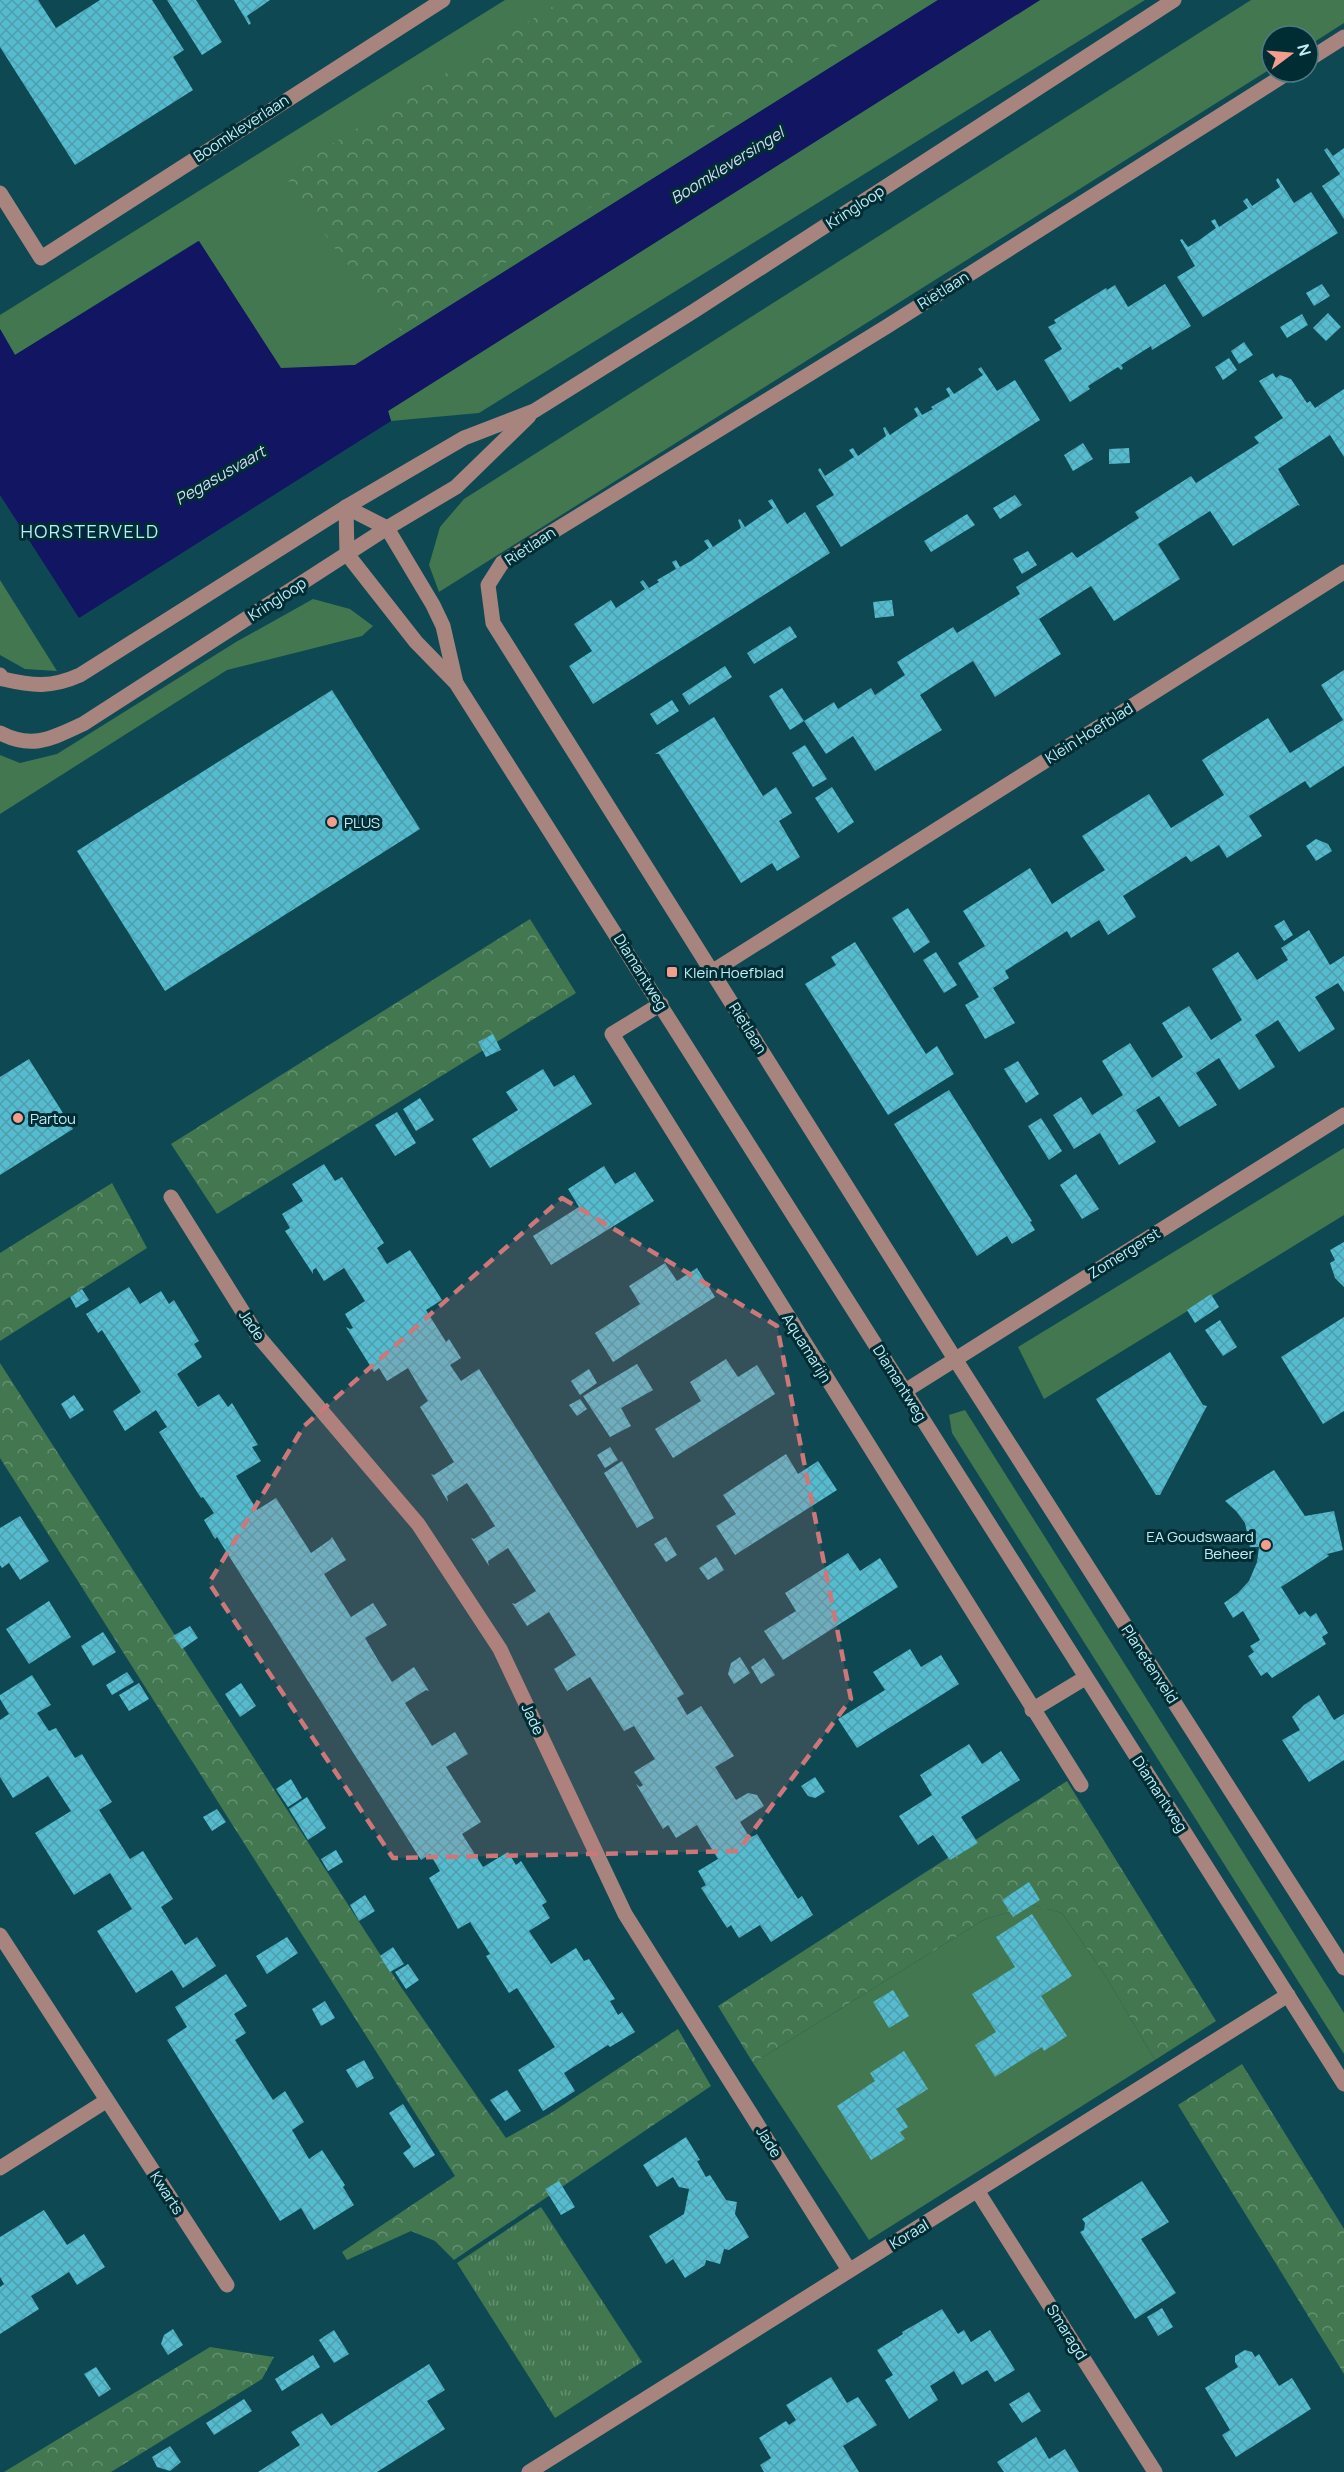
<svg xmlns="http://www.w3.org/2000/svg" width="1344" height="2472" viewBox="0 0 1344 2472" font-family="Manrope,sans-serif">
<style>
.grass{fill:#427750}
.forest{fill:url(#forest-crowns)}
.park{fill:url(#park-tufts)}
.water{fill:#121561}
.building{fill:url(#building-cross-hatch)}
.lines{fill:none;stroke-linecap:round;stroke-linejoin:round}
.minor{stroke:#a7847e;stroke-width:15}
.marked{fill:#cd777b;fill-opacity:0.2;stroke:#cd777b;stroke-width:4.5;stroke-dasharray:12 8;stroke-linejoin:round}
.poi-dot{fill:#f49d8d;stroke:#002d34;stroke-width:2}
.labels{text-anchor:middle;dominant-baseline:central;stroke-width:6;stroke-linejoin:round;paint-order:stroke}
.street-label{font-size:15px;fill:#c0eef7;stroke:#002d34}
.poi-label{font-size:15px;fill:#c0eef7;stroke:#002d34;text-anchor:start}
.water-label{font-size:16px;font-style:italic;fill:#d4dbf2;stroke:#002d34}
.quarter-label{font-size:18px;letter-spacing:1.5px;fill:#b7effa;stroke:#002d34}
</style>
<defs>
<pattern id="forest-crowns" width="20" height="18" patternUnits="userSpaceOnUse" patternTransform="scale(1.5)"><rect width="20" height="18" fill="#427750"/><path d="M2 6a3 3 0 1 1 6 0M12 15a3 3 0 1 1 6 0" fill="none" stroke="#649173"/></pattern>
<pattern id="park-tufts" width="24" height="20" patternUnits="userSpaceOnUse" patternTransform="scale(1.5)"><rect width="24" height="20" fill="#427750"/><path d="M3 7l-1-3M5 7V3M7 7l1-3M15 17l-1-3M17 17v-4M19 17l1-3" fill="none" stroke="#649173"/></pattern>
<pattern id="building-cross-hatch" width="8" height="8" patternUnits="userSpaceOnUse" patternTransform="scale(1.5)"><rect width="8" height="8" fill="#55bbce"/><path d="M0 0l8 8M0 8l8-8" fill="none" stroke="#4e9ead"/></pattern>
</defs>
<rect width="100%" height="100%" fill="#0e4852"/>
<g class="grass">
<polygon points="505,0 938,0 355,365 281,369 198,241 15,355 0,329 0,315"/>
<polygon points="1040,0 1145,0 479,413 391,421 388,411"/>
<polygon points="1251,0 1344,0 1344,23 1308,46 1308,36 1272,36 1272,68 439,592 429,565 440,527 464,499"/>
<polygon points="0,580 57,671 25,669 0,655"/>
<polygon points="313,599 350,609 373,626 362,636 227,670 0,814 0,755 20,763 57,754 236,642"/>
<polygon points="1344,1148 1344,1215 1044,1399 1018,1347"/>
<polygon points="965,1410 1344,2013 1344,2054 952,1433 949,1415"/>
<polygon points="1033,1905 1062,1913 1103,1972 1155,2060 869,2240 753,2063 985,1919"/>
</g>
<g class="forest">
<polygon points="563,0 908,0 401,331 333,246 284,174"/>
<polygon points="530,919 576,993 217,1214 171,1144"/>
<polygon points="112,1183 147,1248 0,1341 0,1253"/>
<polygon points="0,1363 401,1987 506,2138 551,2113 678,2029 711,2086 454,2260 435,2241 411,2231 347,2260 342,2252 455,2176 0,1458"/>
<polygon points="1067,1781 1216,2021 1155,2060 1103,1972 1062,1913 1033,1905 985,1919 753,2063 718,2006"/>
<polygon points="1242,2064 1344,2229 1344,2374 1178,2105"/>
<polygon points="210,2347 274,2357 262,2379 111,2472 4,2472"/>
</g>
<polygon class="park" points="541,2207 642,2362 555,2418 457,2263"/>
<polygon class="water" points="938,0 1040,0 388,411 391,421 79,618 0,495 0,329 15,355 199,241 281,368 355,365"/>
<g class="building">
<polygon points="0,0 38,0 56,28 100,0 152,0 184,50 173,57 193,90 75,165 0,47"/>
<polygon points="167,0 196,0 222,42 202,55"/>
<polygon points="234,0 270,0 247,16 251,23 249,25"/>
<polygon points="1327,148 1333,156 1344,148 1344,219 1322,186 1340,174 1324,150"/>
<polygon points="1278,178 1294,203 1311,192 1338,233 1203,317 1177,277 1195,266 1180,240 1182,239 1188,247 1198,241 1216,228 1211,221 1215,219 1219,227 1248,208 1243,201 1247,198 1252,206 1280,187 1276,180"/>
<polygon points="1165,284 1191,326 1152,350 1151,346 1121,365 1123,368 1121,370 1118,367 1088,386 1090,389 1070,402 1044,360 1062,349 1048,327 1056,323 1054,320 1106,288 1107,290 1115,285 1128,307"/>
<polygon points="1322,284 1330,296 1314,306 1306,293"/>
<polygon points="1328,313 1341,327 1326,341 1313,328"/>
<polygon points="1302,314 1308,325 1287,338 1280,327"/>
<polygon points="1244,342 1253,355 1239,364 1231,351"/>
<polygon points="1229,358 1237,370 1223,380 1215,367"/>
<polygon points="981,367 997,391 1015,380 1040,420 841,547 816,506 834,495 818,470 820,468 825,476 854,457 849,450 853,448 858,456 886,436 883,428 885,427 890,435 918,416 914,409 917,407 922,415 933,409 931,407 950,396 946,389 949,387 954,394 983,375 978,369"/>
<polygon points="1273,373 1276,378 1280,375 1291,379 1307,403 1310,401 1315,408 1344,389 1344,457 1330,435 1278,469 1300,506 1298,505 1233,546 1210,511 1158,544 1180,579 1114,621 1091,586 1039,619 1061,654 995,697 973,661 946,678 920,695 942,730 875,771 853,736 826,754 804,721 834,702 838,709 871,688 875,695 905,675 897,662 953,627 957,633 1020,594 1016,587 1072,552 1077,558 1139,518 1135,512 1191,476 1196,483 1259,443 1254,437 1283,418 1259,381"/>
<polygon points="1083,443 1093,459 1073,471 1064,455"/>
<polygon points="1129,448 1130,463 1109,464 1109,449"/>
<polygon points="1015,495 1022,505 1000,519 993,508"/>
<polygon points="772,499 787,524 805,512 830,553 593,704 569,666 592,651 574,624 611,600 616,608 645,589 640,582 643,580 649,588 659,582 657,580 676,569 672,562 676,560 680,567 691,561 709,548 704,541 708,539 713,547 741,528 738,520 740,519 745,527 773,508 768,501"/>
<polygon points="967,514 975,525 931,552 924,541"/>
<polygon points="1028,551 1037,565 1022,574 1013,559"/>
<polygon points="892,600 894,616 875,618 873,602"/>
<polygon points="790,626 797,637 754,664 747,653"/>
<polygon points="725,666 732,677 689,705 682,694"/>
<polygon points="1344,670 1344,766 1310,788 1305,781 1249,816 1262,836 1227,858 1219,845 1191,862 1186,856 1123,896 1136,917 1108,935 1099,920 1071,938 1067,931 1005,971 1009,978 993,988 1015,1023 985,1039 965,1005 979,997 958,963 985,946 963,911 1030,868 1052,904 1078,887 1105,870 1082,836 1149,794 1171,828 1224,795 1202,760 1268,718 1290,753 1343,720 1321,685"/>
<polygon points="782,688 804,721 790,730 769,696"/>
<polygon points="332,690 420,829 165,991 77,851"/>
<polygon points="672,700 679,711 657,725 650,714"/>
<polygon points="714,717 763,796 776,787 792,813 779,821 800,857 777,871 772,863 741,883 659,754 655,754"/>
<polygon points="805,745 827,779 813,787 792,753"/>
<polygon points="832,787 854,822 838,833 815,798"/>
<polygon points="1316,839 1328,844 1332,851 1316,861 1306,846"/>
<polygon points="908,908 930,942 914,953 892,918"/>
<polygon points="1284,920 1293,935 1284,941 1274,926"/>
<polygon points="1309,930 1330,965 1344,956 1344,992 1338,983 1315,997 1335,1029 1299,1052 1278,1020 1255,1035 1275,1067 1239,1090 1219,1058 1196,1073 1217,1105 1179,1127 1159,1096 1136,1110 1156,1142 1119,1165 1100,1133 1074,1149 1053,1115 1081,1097 1092,1115 1123,1095 1102,1061 1130,1043 1152,1078 1183,1057 1162,1023 1189,1006 1211,1040 1242,1020 1212,969 1238,952 1257,980 1288,960 1281,948"/>
<polygon points="855,942 926,1054 937,1046 954,1074 888,1115 805,984 836,965 831,957"/>
<polygon points="936,952 957,985 944,993 923,960"/>
<polygon points="493,1034 501,1050 486,1057 478,1042"/>
<polygon points="29,1059 73,1129 0,1175 0,1077"/>
<polygon points="1018,1061 1039,1094 1026,1103 1004,1069"/>
<polygon points="543,1069 554,1087 574,1075 592,1104 490,1168 472,1139 518,1110 506,1092"/>
<polygon points="949,1090 1032,1221 1030,1222 1035,1230 1012,1244 1007,1236 977,1256 894,1124"/>
<polygon points="420,1098 434,1120 416,1131 403,1109"/>
<polygon points="397,1112 416,1143 395,1156 375,1125"/>
<polygon points="1041,1118 1062,1151 1049,1160 1028,1126"/>
<polygon points="324,1164 335,1181 342,1177 384,1243 377,1248 387,1264 410,1250 442,1300 426,1310 446,1342 449,1339 461,1358 450,1365 461,1381 479,1369 684,1694 677,1698 687,1715 701,1706 734,1756 715,1767 736,1800 748,1793 757,1795 764,1806 740,1822 750,1838 757,1834 798,1899 802,1896 813,1915 771,1942 760,1925 739,1938 731,1925 727,1928 701,1888 706,1885 698,1871 718,1859 697,1825 676,1838 668,1825 663,1829 636,1784 640,1787 643,1785 634,1772 655,1759 634,1726 624,1731 590,1677 567,1691 554,1669 576,1655 549,1612 527,1626 512,1603 515,1604 536,1591 508,1548 488,1561 489,1566 471,1538 474,1539 495,1526 481,1504 467,1483 447,1496 448,1502 431,1474 434,1475 454,1462 420,1407 428,1401 418,1385 408,1368 387,1381 379,1368 374,1372 346,1327 350,1329 353,1328 345,1314 365,1301 355,1285 344,1268 324,1281 316,1268 313,1270 313,1274 285,1231 290,1228 282,1214 303,1201 292,1184"/>
<polygon points="604,1166 615,1184 635,1172 654,1201 551,1265 533,1236 579,1207 568,1189"/>
<polygon points="1076,1174 1099,1209 1082,1219 1060,1185"/>
<polygon points="1344,1242 1344,1287 1335,1278 1330,1263 1335,1260 1330,1250"/>
<polygon points="665,1263 677,1281 697,1268 715,1297 613,1362 595,1333 640,1304 629,1286"/>
<polygon points="129,1287 140,1304 161,1291 169,1304 174,1300 199,1341 194,1344 202,1357 177,1374 198,1407 219,1394 228,1407 232,1403 258,1445 252,1447 261,1461 236,1476 257,1510 276,1498 311,1553 331,1539 332,1537 346,1560 324,1574 351,1617 373,1603 387,1625 365,1638 378,1660 392,1682 414,1667 429,1691 426,1690 405,1703 419,1725 432,1746 455,1732 468,1754 446,1767 481,1822 462,1834 483,1867 508,1852 516,1865 521,1861 547,1902 542,1905 550,1918 529,1931 551,1964 576,1948 584,1961 589,1959 615,1999 610,2001 618,2015 622,2012 635,2032 610,2047 608,2045 564,2073 575,2091 543,2111 518,2070 555,2047 517,1988 509,1993 486,1956 490,1954 470,1922 458,1929 429,1878 440,1871 430,1854 421,1860 217,1537 215,1539 204,1520 214,1513 203,1497 201,1498 159,1432 167,1427 156,1410 125,1431 113,1411 141,1392 102,1330 98,1333 86,1314"/>
<polygon points="82,1289 89,1300 76,1308 70,1297"/>
<polygon points="1211,1294 1219,1307 1195,1323 1187,1310"/>
<polygon points="1344,1317 1344,1411 1323,1424 1281,1357"/>
<polygon points="1220,1320 1237,1347 1223,1356 1205,1330"/>
<polygon points="1170,1352 1203,1405 1207,1406 1160,1495 1156,1495 1096,1399"/>
<polygon points="726,1359 738,1377 757,1365 775,1394 673,1458 655,1429 701,1401 690,1382"/>
<polygon points="637,1364 653,1390 621,1408 631,1426 610,1437 583,1396"/>
<polygon points="589,1369 597,1383 580,1395 571,1381"/>
<polygon points="74,1395 84,1410 70,1419 61,1404"/>
<polygon points="580,1399 587,1409 577,1416 569,1405"/>
<polygon points="610,1447 618,1460 605,1468 597,1455"/>
<polygon points="786,1454 798,1474 818,1461 837,1490 735,1555 716,1526 736,1514 723,1495"/>
<polygon points="622,1461 654,1518 637,1528 604,1473"/>
<polygon points="1274,1470 1305,1516 1334,1511 1343,1550 1327,1554 1329,1556 1281,1587 1299,1615 1305,1611 1310,1617 1316,1613 1328,1633 1322,1637 1326,1644 1272,1678 1267,1672 1261,1676 1248,1656 1254,1652 1250,1646 1260,1640 1243,1611 1233,1618 1224,1603 1238,1593 1249,1581 1257,1562 1259,1547 1250,1547 1245,1523 1236,1511 1225,1501"/>
<polygon points="20,1516 49,1561 20,1580 9,1563 2,1568 0,1565 0,1528"/>
<polygon points="666,1537 677,1555 666,1562 654,1544"/>
<polygon points="848,1553 860,1571 880,1558 898,1587 783,1660 764,1631 796,1611 785,1593"/>
<polygon points="716,1557 724,1570 708,1580 699,1568"/>
<polygon points="49,1601 71,1637 29,1664 6,1629"/>
<polygon points="190,1626 198,1638 182,1649 173,1636"/>
<polygon points="103,1632 116,1652 93,1666 81,1646"/>
<polygon points="910,1649 921,1667 941,1655 959,1684 857,1748 838,1719 885,1690 873,1672"/>
<polygon points="740,1657 750,1673 734,1684 728,1674 731,1663"/>
<polygon points="764,1658 775,1675 761,1684 751,1667"/>
<polygon points="127,1672 134,1682 112,1695 106,1685"/>
<polygon points="32,1675 51,1705 37,1713 49,1731 56,1728 75,1758 82,1754 93,1772 112,1802 99,1810 130,1859 143,1851 173,1899 161,1907 185,1945 197,1937 216,1966 183,1988 172,1970 136,1993 97,1931 132,1909 110,1873 74,1895 35,1833 71,1811 48,1776 13,1798 0,1777 0,1720 9,1714 0,1699 0,1695"/>
<polygon points="139,1683 149,1699 129,1711 119,1695"/>
<polygon points="241,1683 256,1706 240,1717 225,1694"/>
<polygon points="1319,1695 1334,1720 1344,1714 1344,1760 1309,1782 1282,1740 1300,1730 1292,1717 1304,1705"/>
<polygon points="969,1744 982,1764 1001,1751 1020,1780 961,1817 978,1843 950,1860 933,1835 918,1845 899,1816 932,1795 920,1775"/>
<polygon points="815,1777 825,1792 815,1798 808,1796 801,1786"/>
<polygon points="291,1779 302,1798 288,1807 276,1789"/>
<polygon points="307,1797 326,1828 308,1840 289,1809"/>
<polygon points="217,1809 226,1822 212,1831 203,1817"/>
<polygon points="336,1850 343,1862 328,1871 321,1859"/>
<polygon points="1029,1882 1040,1900 1013,1917 1002,1900"/>
<polygon points="365,1895 375,1911 359,1921 350,1905"/>
<polygon points="1032,1914 1072,1976 1041,1996 1067,2036 1044,2051 1042,2047 995,2077 975,2045 996,2032 972,1994 1015,1967 996,1937"/>
<polygon points="287,1937 298,1953 267,1974 256,1956"/>
<polygon points="393,1947 404,1964 390,1972 380,1956"/>
<polygon points="408,1964 419,1980 406,1989 395,1972"/>
<polygon points="226,1974 247,2006 234,2014 246,2033 235,2040 273,2100 285,2091 304,2122 292,2130 309,2159 322,2150 345,2185 343,2187 354,2205 314,2230 301,2208 280,2221 167,2040 187,2027 175,2007"/>
<polygon points="893,1990 909,2016 889,2028 873,2002"/>
<polygon points="325,2001 335,2018 321,2026 312,2009"/>
<polygon points="904,2051 928,2089 896,2109 908,2127 900,2132 905,2139 871,2160 837,2106 875,2081 870,2073"/>
<polygon points="364,2060 374,2078 357,2088 346,2070"/>
<polygon points="507,2090 521,2111 505,2121 490,2100"/>
<polygon points="403,2104 435,2155 414,2168 403,2153 411,2147 389,2113"/>
<polygon points="686,2137 700,2160 697,2161 706,2177 710,2175 726,2200 737,2202 735,2214 749,2237 729,2250 724,2249 720,2264 706,2260 705,2265 685,2278 673,2259 666,2264 649,2236 684,2214 689,2189 679,2187 673,2177 657,2187 643,2165"/>
<polygon points="559,2181 575,2207 561,2215 545,2189"/>
<polygon points="1142,2181 1169,2222 1141,2239 1176,2293 1135,2319 1080,2232 1084,2230 1085,2223 1082,2219"/>
<polygon points="44,2210 67,2245 84,2234 105,2267 77,2285 69,2272 49,2285 31,2296 39,2309 0,2334 0,2287 4,2284 0,2277 0,2237"/>
<polygon points="1162,2308 1173,2327 1158,2336 1147,2317"/>
<polygon points="942,2309 958,2334 964,2330 971,2342 990,2330 1015,2370 995,2382 987,2370 962,2385 954,2371 930,2386 938,2400 909,2419 885,2380 893,2375 877,2350 903,2334 902,2332"/>
<polygon points="173,2329 183,2345 168,2355 161,2344 164,2335"/>
<polygon points="334,2330 349,2354 334,2363 319,2340"/>
<polygon points="1245,2350 1252,2352 1255,2357 1259,2354 1279,2386 1292,2378 1311,2409 1236,2457 1222,2435 1230,2430 1205,2388 1238,2367 1235,2362 1235,2356"/>
<polygon points="313,2355 320,2367 282,2391 275,2379"/>
<polygon points="429,2364 445,2390 427,2401 445,2429 377,2472 258,2472 300,2445 291,2432 322,2413 331,2426"/>
<polygon points="96,2367 111,2389 99,2397 84,2374"/>
<polygon points="831,2377 847,2403 858,2397 877,2425 843,2446 859,2472 764,2472 760,2465 771,2458 759,2438 786,2421 789,2425 796,2420 786,2405"/>
<polygon points="1029,2392 1041,2411 1022,2423 1009,2404"/>
<polygon points="244,2399 252,2411 214,2435 206,2423"/>
<polygon points="1036,2437 1049,2459 1065,2449 1079,2472 1004,2472 997,2462"/>
<polygon points="170,2446 181,2462 170,2471 157,2467 152,2457"/>
</g>
<g class="lines">
<g class="minor">
<polyline points="1308,60 1344,37"/>
<polyline points="1289,72 886,327 502,563 488,585 493,623 955,1359 1344,1968"/>
<polyline points="0,193 41,258 443,0"/>
<polyline points="346,507 347,554 416,642 456,683 1344,2084"/>
<polyline points="346,507 387,528 433,605 443,626 456,683"/>
<path d="M0 675 3 679C33 686 51 688 80 675L346 507 464 438 534 411 694 311 1174 0"/>
<path d="M0 733C33 750 52 738 83 724L387 528 456 487 529 416"/>
<polyline points="713,971 1344,572"/>
<polyline points="661,1004 612,1034 1081,1785"/>
<polyline points="171,1197 258,1336 418,1524 500,1649 625,1914 849,2270"/>
<polyline points="905,1391 1344,1115"/>
<polyline points="1032,1710 1085,1678"/>
<polyline points="0,1935 227,2285"/>
<polyline points="0,2168 106,2101"/>
<polyline points="978,2192 1155,2472"/>
<polyline points="529,2472 1288,1995"/>
</g>
</g>
<path class="marked" d="M562 1198 777 1326 851 1699 738 1851 393 1858 209 1583 304 1426Z"/>
<g class="poi-dot">
<circle cx="332" cy="822" r="6"/>
<rect x="666" y="966" width="12" height="12" rx="3"/>
<circle cx="18" cy="1118" r="6"/>
<circle cx="1266" cy="1545" r="6"/>
</g>
<g class="labels">
<g class="street-label">
<text transform="translate(241 128) rotate(-33)">Boomkleverlaan</text>
<text transform="translate(855 207) rotate(-33)">Kringloop</text>
<text transform="translate(943 290) rotate(-32)">Rietlaan</text>
<text transform="translate(530 546) rotate(-33)">Rietlaan</text>
<text transform="translate(277 599) rotate(-33)">Kringloop</text>
<text transform="translate(1089 733) rotate(-32)">Klein Hoefblad</text>
<text transform="translate(641 972) rotate(58)">Diamantweg</text>
<text transform="translate(748 1028) rotate(58)">Rietlaan</text>
<text transform="translate(1124 1253) rotate(-32)">Zomergerst</text>
<text transform="translate(252 1325) rotate(56)">Jade</text>
<text transform="translate(807 1348) rotate(58)">Aquamarijn</text>
<text transform="translate(900 1383) rotate(58)">Diamantweg</text>
<text transform="translate(1150 1664) rotate(57)">Planetenveld</text>
<text transform="translate(533 1719) rotate(65)">Jade</text>
<text transform="translate(1160 1794) rotate(57)">Diamantweg</text>
<text transform="translate(769 2142) rotate(58)">Jade</text>
<text transform="translate(167 2193) rotate(57)">Kwarts</text>
<text transform="translate(909 2234) rotate(-31)">Koraal</text>
<text transform="translate(1067 2332) rotate(58)">Smaragd</text>
</g>
<g class="poi-label">
<text x="344" y="822">PLUS</text>
<text x="684" y="972">Klein Hoefblad</text>
<text x="30" y="1118">Partou</text>
<text x="1254" y="1536" text-anchor="end">EA Goudswaard<tspan x="1254" dy="17">Beheer</tspan></text>
</g>
<g class="water-label">
<text transform="translate(727 165) rotate(-32)">Boomkleversingel</text>
<text transform="translate(220 475) rotate(-30)">Pegasusvaart</text>
</g>
<g class="quarter-label">
<text x="90" y="531">HORSTERVELD</text>
</g>
</g>
<g transform="translate(1290 54) rotate(74)"><circle r="28" fill="#002d34" stroke="#4d7a82" stroke-width="1.5"/>
<path d="M0-4.5L10 22L0 15L-10 22Z" fill="#f49d8d"/>
<text y="-9" font-size="16" font-weight="bold" text-anchor="middle" fill="#c0eef7">N</text>
</g>
</svg>
